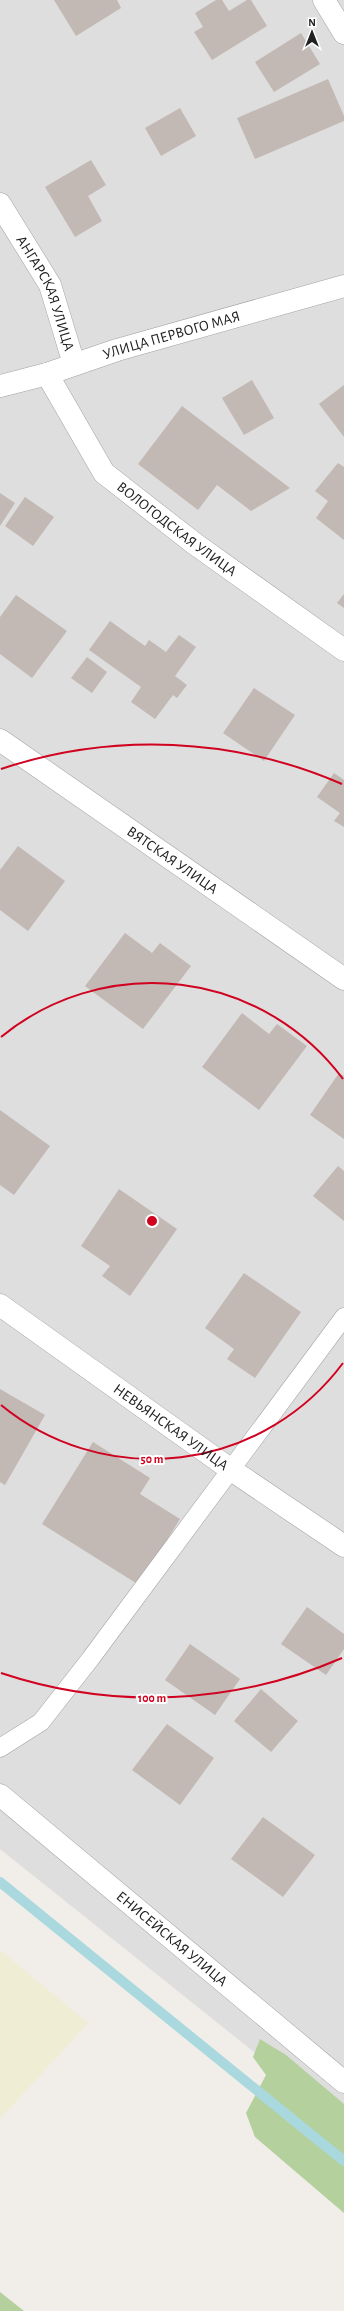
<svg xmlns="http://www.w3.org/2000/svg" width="344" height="2311" viewBox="0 0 344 2311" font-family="'Alegreya Sans',sans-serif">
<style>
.residential{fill:#dfdede}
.farmland{fill:#efedd4}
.forest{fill:#b3d09d}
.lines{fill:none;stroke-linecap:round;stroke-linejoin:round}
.stream{stroke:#a9d9de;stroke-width:10}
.building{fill:#c2b8b4}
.service-casing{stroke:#a2a2a2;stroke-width:19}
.minor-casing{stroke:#a2a2a2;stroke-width:23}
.tertiary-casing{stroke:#a2a2a2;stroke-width:23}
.service{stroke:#fff;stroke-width:18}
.minor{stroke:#fff;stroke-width:22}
.tertiary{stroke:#fff;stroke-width:22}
.ring{fill:none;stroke:#d0021f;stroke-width:2}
.labels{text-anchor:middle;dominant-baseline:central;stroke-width:4;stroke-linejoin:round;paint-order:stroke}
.street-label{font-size:15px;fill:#212121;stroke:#fff}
.centre{fill:#d0021f;stroke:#fff;stroke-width:2}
.ring-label{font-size:12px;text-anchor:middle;font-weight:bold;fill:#d0021f;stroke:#fff;stroke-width:4;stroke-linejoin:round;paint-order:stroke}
</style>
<rect width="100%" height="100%" fill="#f1ede8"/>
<polygon class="residential" points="0,0 344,0 344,2124 0,1849"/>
<polygon class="farmland" points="0,1950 88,2023 0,2119"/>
<g class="forest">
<polygon points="260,2039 286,2055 344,2104 344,2213 255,2137 246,2113 266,2075 253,2057"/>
<polygon points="0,2292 24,2311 0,2311"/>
</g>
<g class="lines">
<polyline class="stream" points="0,1882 344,2161"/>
</g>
<g class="building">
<polygon points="54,0 117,0 121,8 76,36"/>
<polygon points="216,0 222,0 229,11 247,0 251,0 267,26 212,60 194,32 203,27 195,13"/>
<polygon points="301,33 320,64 274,92 255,62"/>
<polygon points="328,79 344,116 344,121 255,159 237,118"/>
<polygon points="180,108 196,136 161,156 145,128"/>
<polygon points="91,160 106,185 88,196 102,221 75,237 45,187"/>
<polygon points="252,380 274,418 244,435 222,398"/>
<polygon points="344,385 344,437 319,404"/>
<polygon points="182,406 290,488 251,511 217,485 198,510 138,464"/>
<polygon points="338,463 344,467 344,540 316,518 328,501 315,491"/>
<polygon points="0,493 15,503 0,526"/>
<polygon points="25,497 54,517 33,546 5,526"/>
<polygon points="344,594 344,608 337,603"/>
<polygon points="16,595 67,631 32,678 0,654 0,617"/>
<polygon points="110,621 145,646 149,640 166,652 179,635 196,647 175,676 187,685 177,698 173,695 155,719 131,702 141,687 89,650"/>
<polygon points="87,657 107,672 92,693 71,678"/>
<polygon points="254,688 295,715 264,761 223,733"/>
<polygon points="334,773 344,780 344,827 334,821 340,813 317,797"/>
<polygon points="18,846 65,881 28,931 0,910 0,870"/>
<polygon points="125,933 152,953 160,943 191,966 143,1029 85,986"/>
<polygon points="242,1013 269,1034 277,1024 307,1046 259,1110 202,1067"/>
<polygon points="339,1073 344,1076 344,1139 310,1115"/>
<polygon points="0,1110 50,1146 14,1195 0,1185"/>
<polygon points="338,1166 344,1171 344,1221 313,1196"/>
<polygon points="119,1189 177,1229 130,1296 102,1276 110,1266 81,1246"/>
<polygon points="244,1273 301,1312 255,1378 227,1359 234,1349 205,1328"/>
<polygon points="0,1389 45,1415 5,1485 0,1482"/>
<polygon points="93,1442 150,1478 140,1494 180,1519 139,1585 42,1524"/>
<polygon points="307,1607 344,1634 344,1649 326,1675 281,1644"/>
<polygon points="190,1644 240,1679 215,1715 165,1680"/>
<polygon points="261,1689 298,1721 271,1752 234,1721"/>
<polygon points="167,1724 214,1758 180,1805 132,1770"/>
<polygon points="263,1817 315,1855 283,1897 231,1859"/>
</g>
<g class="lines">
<g class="service-casing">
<polyline id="service" points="0,1748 41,1722 91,1658 344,1317"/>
</g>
<g class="minor-casing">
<g id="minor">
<polyline points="324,0 344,33"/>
<path id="s1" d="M0 204 50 285 74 364"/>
<path id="s2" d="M47 374 104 473 195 544 344 650"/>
<path id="s3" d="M0 740 344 979"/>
<path id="s4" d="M0 1305 230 1469 344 1546"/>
<path id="s5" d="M0 1795 344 2082"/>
</g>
</g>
<g class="tertiary-casing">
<g id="tertiary">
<path id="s6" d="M0 386 47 374 117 350 344 286"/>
</g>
</g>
<use href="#service" class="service"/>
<use href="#minor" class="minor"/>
<use href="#tertiary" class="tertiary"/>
</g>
<g class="ring">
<path d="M343 1363A238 238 0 0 1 1 1405M1 1037A238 238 0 0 1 343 1079"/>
<path d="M342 1658A477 477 0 0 1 1 1673M1 769A477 477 0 0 1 342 784"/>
</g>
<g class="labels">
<g class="street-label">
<text stroke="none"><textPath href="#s1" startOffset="101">АНГАРСКАЯ УЛИЦА</textPath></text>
<text stroke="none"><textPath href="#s6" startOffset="179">УЛИЦА ПЕРВОГО МАЯ</textPath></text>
<text stroke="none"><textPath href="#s2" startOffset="206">ВОЛОГОДСКАЯ УЛИЦА</textPath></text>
<text stroke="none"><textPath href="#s3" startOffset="210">ВЯТСКАЯ УЛИЦА</textPath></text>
<text stroke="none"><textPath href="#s4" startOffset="210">НЕВЬЯНСКАЯ УЛИЦА</textPath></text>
<text stroke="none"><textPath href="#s5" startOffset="224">ЕНИСЕЙСКАЯ УЛИЦА</textPath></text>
</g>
</g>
<circle cx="152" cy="1221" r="6" class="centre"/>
<g class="ring-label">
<text x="152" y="1463">50 m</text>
<text x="152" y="1702">100 m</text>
</g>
<g transform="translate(312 32)" stroke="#ffffff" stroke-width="3" paint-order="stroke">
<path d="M0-3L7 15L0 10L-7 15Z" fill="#212121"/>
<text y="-6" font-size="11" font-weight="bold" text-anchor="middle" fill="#212121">N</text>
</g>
</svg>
